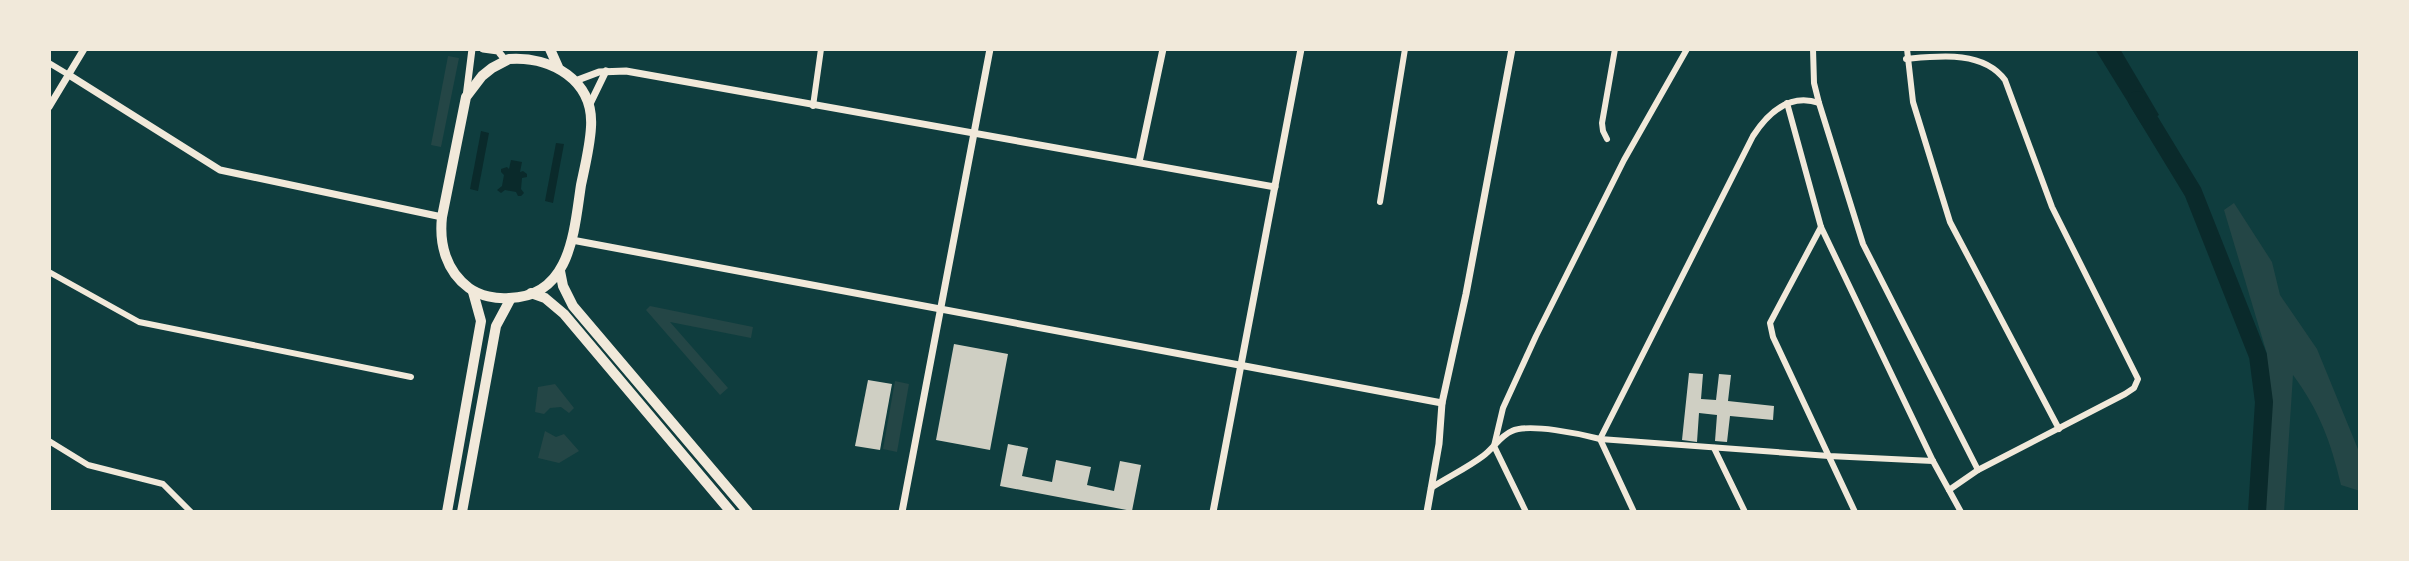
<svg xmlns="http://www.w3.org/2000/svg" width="2409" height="561" viewBox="0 0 2409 561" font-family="'Fira Sans Condensed',sans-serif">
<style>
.green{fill:#244646}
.water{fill:#0a2a2b}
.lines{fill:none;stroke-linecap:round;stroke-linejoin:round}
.river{stroke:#0a2a2b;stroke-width:18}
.building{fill:#cfcfc3}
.minor{stroke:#f1e9da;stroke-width:6}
.tertiary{stroke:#f1e9da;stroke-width:7}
.primary{stroke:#f1e9da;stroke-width:10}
</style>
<rect width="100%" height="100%" fill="#0f3d3e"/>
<g class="green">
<polygon points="448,56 459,58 441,147 431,145"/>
<path d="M2234 203 2272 262 2280 295 2317 349 2360 454V491L2341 485C2331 442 2319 410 2293 375L2284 512H2266L2267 354 2224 210Z"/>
<polygon points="650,306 753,327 751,338 670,322 728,388 720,395 646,310"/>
<polygon points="895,381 909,384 897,452 883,449"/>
<polygon points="555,384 574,408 569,413 561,407 550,408 544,414 535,412 538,387"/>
<polygon points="545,431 556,437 564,434 579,451 559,463 538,458"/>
</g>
<g class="water">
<polygon points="2095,49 2120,49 2159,115 2142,125"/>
<polygon points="481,131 489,133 478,191 470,189"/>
<polygon points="556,143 564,144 553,203 545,201"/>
<polygon points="511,160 522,162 520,172 523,171 527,174 527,177 522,178 521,189 524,193 521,196 518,196 516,192 505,190 501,193 497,190 502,186 504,175 501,172 501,169 507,167 509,169"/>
</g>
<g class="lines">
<polyline class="river" points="2137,100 2193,192 2258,356 2264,402 2257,512"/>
</g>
<g class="building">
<polygon points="954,344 1008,354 990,450 936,440"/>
<polygon points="1689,373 1703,374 1701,399 1716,400 1719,374 1731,375 1728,401 1774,406 1773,420 1730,416 1727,442 1715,441 1717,415 1699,413 1697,442 1682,440"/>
<polygon points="868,380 892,384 880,450 855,446"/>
<polygon points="1008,444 1028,448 1022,476 1052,482 1056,460 1091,467 1087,485 1114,491 1120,461 1141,465 1132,511 1000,486"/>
</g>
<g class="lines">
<g class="minor">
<polyline points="1813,49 1814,83 1819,103 1863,244 1978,470"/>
<polyline points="1907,49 1913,102 1950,222 2059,429"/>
<path d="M1906 59C1938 56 1983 50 2005 80L2052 207 2138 379 2134 388 2125 394 1978 470 1949 490"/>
<polyline points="49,63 69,75"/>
<polyline points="1787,103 1821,227 1933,461 1961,512"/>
<polyline points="813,106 821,49"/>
<polyline points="1607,139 1603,131 1602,123 1615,49"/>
<polyline points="1380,202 1405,49"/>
<polyline points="1821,227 1770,323 1773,337 1855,512"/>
<polyline points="49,272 139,322 411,377"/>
<polyline points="49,441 88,465 163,484 191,512"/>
<polyline points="1714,448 1745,512"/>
<path d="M1431 488C1448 477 1467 468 1483 456 1493 449 1500 436 1512 431 1529 423 1581 434 1600 439L1829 456 1933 461"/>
<polyline points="1526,512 1494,446 1503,408 1536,336 1624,160 1687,49"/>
<path d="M1634 512 1600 439 1753 136C1768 113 1790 93 1819 103"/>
</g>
<g class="tertiary">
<polyline points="483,49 498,51 506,61"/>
<polyline points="69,75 220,170 442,217"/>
<polyline points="575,81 599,72 626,71 1275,187"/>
<polyline points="466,97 472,49"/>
<polyline points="589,106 606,71"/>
<polyline points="49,107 84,49"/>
<polyline points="1139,162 1163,49"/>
<polyline points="572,240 1442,403"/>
<polyline points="902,512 990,49"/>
<polyline points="1213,512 1301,49"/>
<polyline points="1427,512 1439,444 1442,403 1466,294 1512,49"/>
</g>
<g class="primary">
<polyline points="550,49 558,67"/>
<path d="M509 59C551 56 594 80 591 127 590 146 585 166 581 185 574 231 571 297 509 298 496 299 480 296 469 288 446 271 439 244 442 217L466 97 482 76 492 68Z"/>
<polyline points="560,271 563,286 573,306 748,512"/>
<polyline points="531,293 545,298 564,314 731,512"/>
<polyline points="447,512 481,321 473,292"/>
<polyline points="462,512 496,326 511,298"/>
</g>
</g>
<rect width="2409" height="561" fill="none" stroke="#f1e9da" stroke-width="102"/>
</svg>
